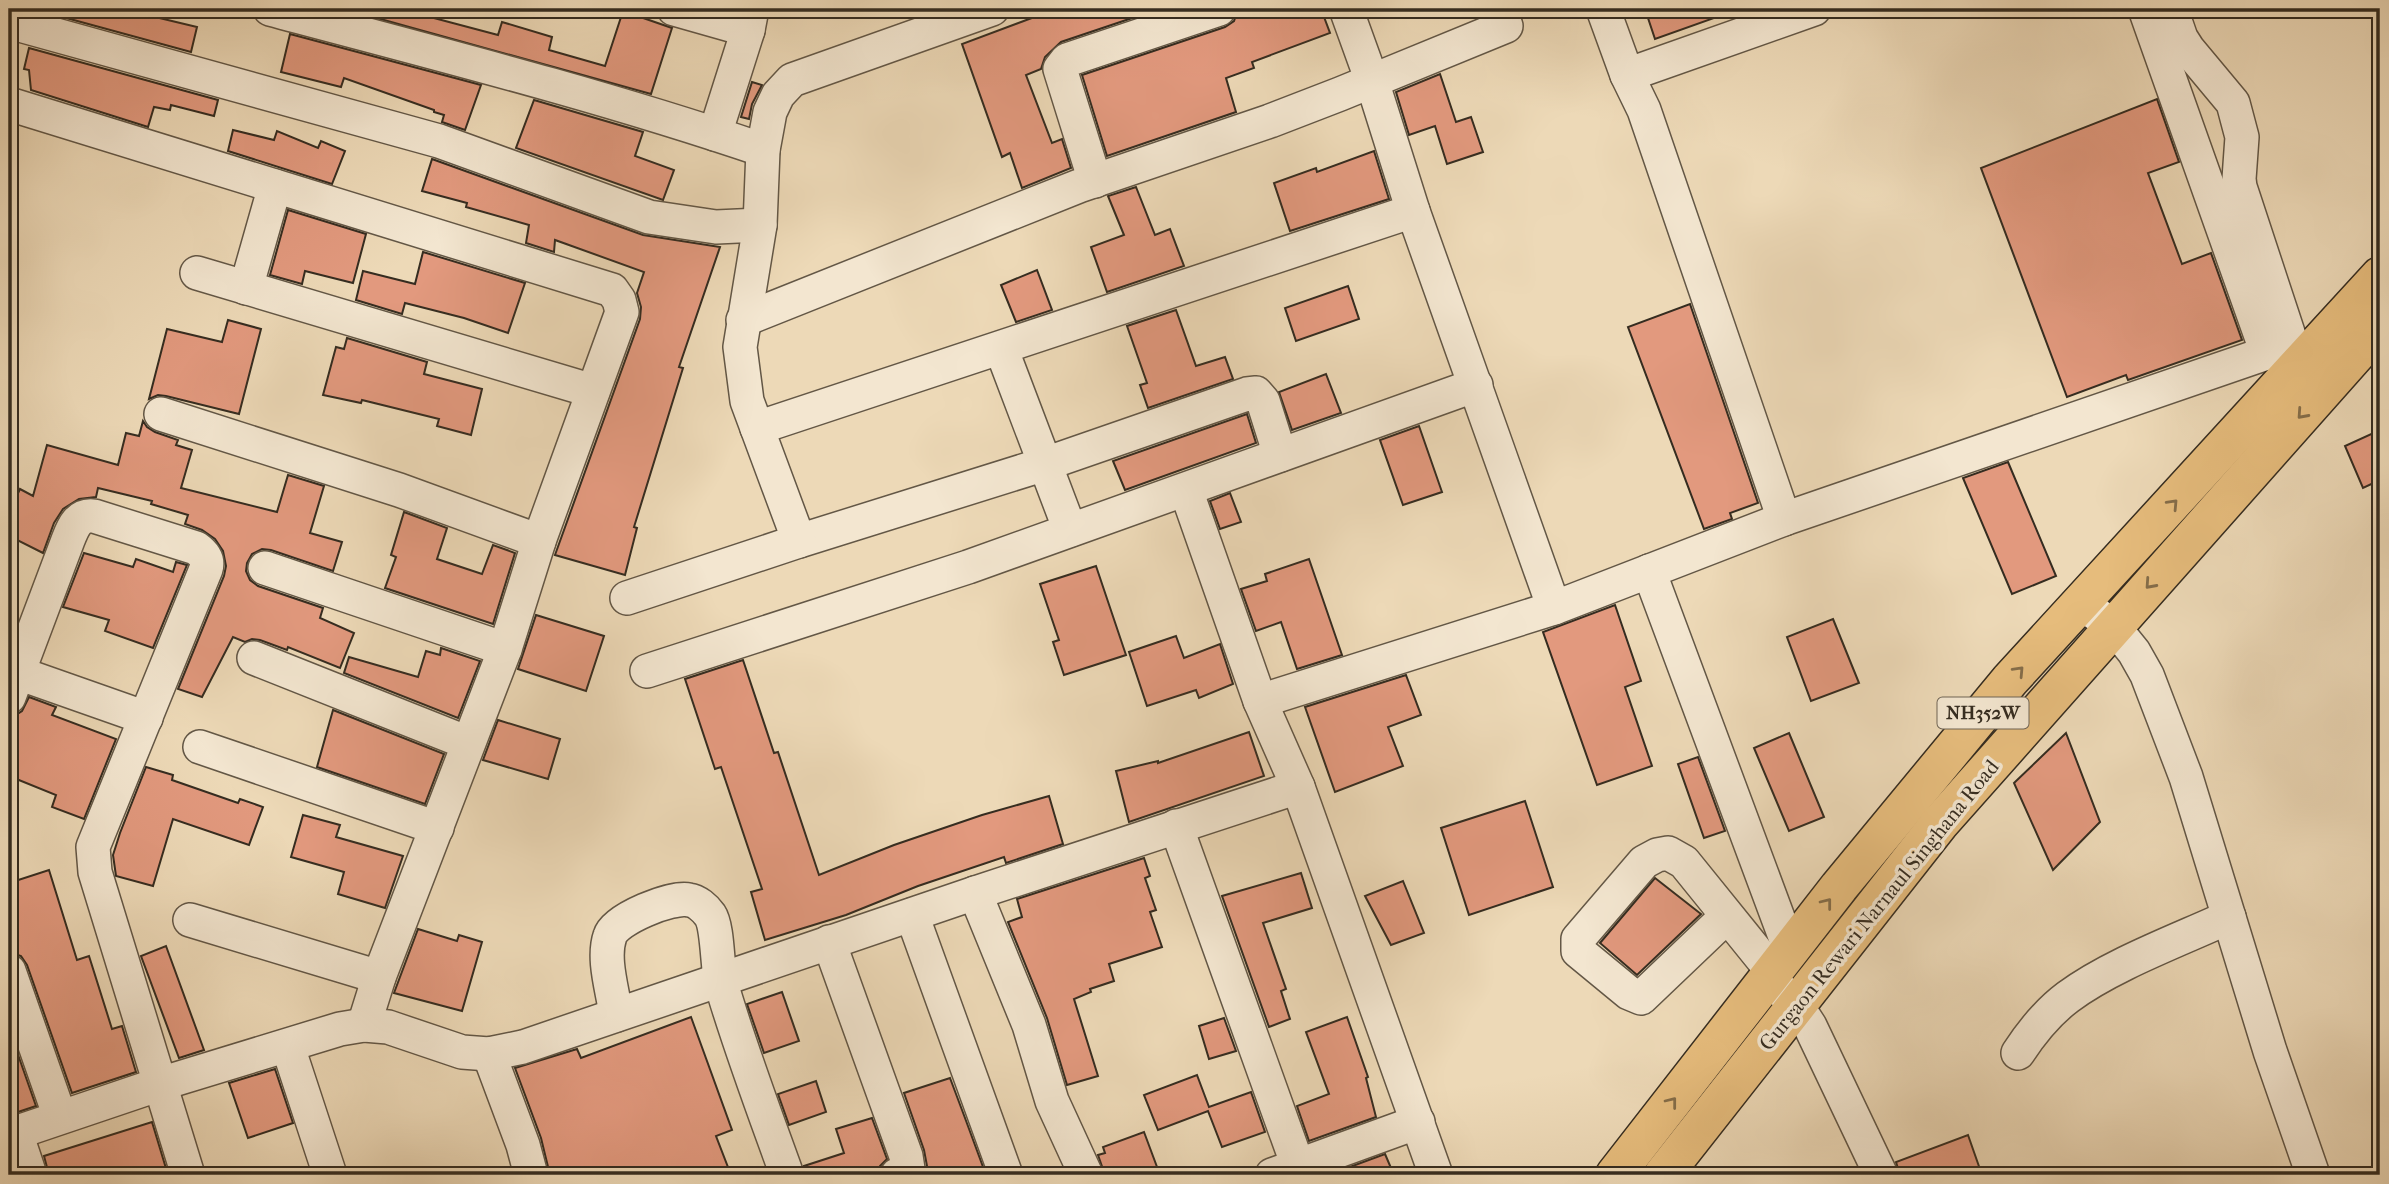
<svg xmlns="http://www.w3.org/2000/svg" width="2389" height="1184" viewBox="0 0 2389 1184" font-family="'IM FELL French Canon',serif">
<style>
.building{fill:#e2997e;stroke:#352c20;stroke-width:2}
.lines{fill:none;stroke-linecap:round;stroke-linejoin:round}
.minor-casing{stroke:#635746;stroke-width:36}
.highway-casing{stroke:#352c20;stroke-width:41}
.minor{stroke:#f3e6d0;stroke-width:33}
.highway{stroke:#e6bc7c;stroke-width:38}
.oneway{stroke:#856d49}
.labels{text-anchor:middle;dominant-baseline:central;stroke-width:7;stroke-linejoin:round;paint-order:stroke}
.shield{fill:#f3e6d0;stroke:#6e6455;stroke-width:2}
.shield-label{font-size:19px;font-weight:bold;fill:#352c20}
.street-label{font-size:21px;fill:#352c20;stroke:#f3e6d0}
</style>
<rect width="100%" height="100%" fill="#edd9b7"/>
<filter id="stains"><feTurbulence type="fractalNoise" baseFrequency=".00286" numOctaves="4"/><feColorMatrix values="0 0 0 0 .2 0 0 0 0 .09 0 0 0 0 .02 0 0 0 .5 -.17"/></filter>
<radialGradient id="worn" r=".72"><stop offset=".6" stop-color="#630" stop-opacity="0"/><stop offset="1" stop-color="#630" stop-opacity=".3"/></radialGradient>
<g class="building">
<polygon points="61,9 153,9 151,16 197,27 191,52 59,16"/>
<polygon points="368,9 400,9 498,35 502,22 552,37 549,50 605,66 623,11 672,28 651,94 366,15"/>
<polygon points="1056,9 1159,9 1061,42 1045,57 1041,69 1026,75 1052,143 1062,139 1071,168 1022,188 1010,153 1002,157 962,44"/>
<polygon points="1238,9 1321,9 1330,33 1252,62 1254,68 1226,78 1236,112 1107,156 1082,75 1225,27 1234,21"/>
<polygon points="1645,9 1730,9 1731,12 1655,39"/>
<polygon points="290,34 481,85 465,130 442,122 444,115 434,112 434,110 344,78 341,87 281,72"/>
<polygon points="29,48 218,100 214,116 171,105 170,110 154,107 148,127 31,90 29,70 24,69"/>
<polygon points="1440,74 1456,122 1471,117 1483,152 1447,164 1435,126 1409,135 1396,92"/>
<polygon points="752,82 762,85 752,104 749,119 741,117"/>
<polygon points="2157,99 2179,162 2148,173 2182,264 2211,253 2242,340 2128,380 2126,375 2067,397 1981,168"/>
<polygon points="534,100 643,132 635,156 674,170 663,200 516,148"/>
<polygon points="233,130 274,140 277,131 318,148 321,141 345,151 332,184 228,151"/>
<polygon points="1374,151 1389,199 1290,231 1274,183 1316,168 1317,172"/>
<polygon points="432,159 643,235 720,247 679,367 683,368 634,527 637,528 625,575 555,555 640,319 641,307 637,293 644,272 555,240 554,252 526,243 529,225 466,207 467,203 422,191"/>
<polygon points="1136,187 1155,235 1170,229 1184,266 1107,292 1091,247 1124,235 1108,196"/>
<polygon points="288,210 366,234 353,283 305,271 302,284 270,275"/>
<polygon points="423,252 525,283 508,333 464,318 405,303 402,314 356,300 363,271 415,284"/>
<polygon points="1037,270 1052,310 1016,322 1001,285"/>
<polygon points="1348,286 1359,319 1296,341 1285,308"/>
<polygon points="1690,304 1758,503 1730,513 1732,519 1704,529 1628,327"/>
<polygon points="1176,310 1196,366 1225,357 1233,379 1148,408 1140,385 1147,383 1127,326"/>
<polygon points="228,320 261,329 239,414 166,396 158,395 149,399 167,329 222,342"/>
<polygon points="347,338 427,362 424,374 482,389 471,435 437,426 439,419 362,400 361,403 323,395 336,347 344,349"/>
<polygon points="1326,374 1341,413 1292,430 1279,392"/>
<polygon points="1247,414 1256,443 1125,490 1113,461"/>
<polygon points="143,421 147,427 155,432 178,440 176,445 192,450 181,488 277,512 288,475 324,486 310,533 342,542 333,571 271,550 262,549 252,554 247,563 246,571 250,580 258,586 323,608 320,618 354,633 340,668 288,647 287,650 260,640 252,639 245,642 233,637 202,697 178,689 224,576 226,566 223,551 215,539 202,530 185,524 188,515 151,504 152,501 98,488 96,497 79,499 63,509 54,523 43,553 9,536 9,512 20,489 33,496 47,445 118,465 126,433 139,436"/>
<polygon points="1419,426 1442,492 1403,505 1380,440"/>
<polygon points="2380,430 2380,480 2363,488 2345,446"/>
<polygon points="2008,462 2056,576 2012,594 1963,478"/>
<polygon points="1230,493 1241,522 1220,529 1210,501"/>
<polygon points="404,512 447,528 437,559 482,574 493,545 515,553 493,624 385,588 396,557 391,555"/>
<polygon points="84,553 133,567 136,559 173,572 176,562 187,565 153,648 105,631 109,620 63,607"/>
<polygon points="1309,559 1342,655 1297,669 1281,622 1256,631 1241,589 1267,581 1265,574"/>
<polygon points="1096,566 1126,655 1064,675 1053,642 1059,640 1040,584"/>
<polygon points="1615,605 1641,681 1625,687 1652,766 1597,785 1543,632"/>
<polygon points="536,615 604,636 586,691 518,669"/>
<polygon points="1833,619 1859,683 1811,701 1787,637"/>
<polygon points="1176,636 1184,658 1220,644 1233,684 1199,698 1196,690 1147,706 1129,652"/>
<polygon points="441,648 480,661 458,718 344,673 349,657 418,677 426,651 440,655"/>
<polygon points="743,660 774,753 778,752 819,875 894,845 982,815 1049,796 1063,844 1006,863 1004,857 918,886 846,915 765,940 751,892 762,889 721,767 715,769 685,679"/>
<polygon points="1406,675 1421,715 1388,727 1403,766 1335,792 1305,707"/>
<polygon points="29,697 56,707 52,715 116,739 84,819 52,807 56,795 9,776 9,731 16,715 22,711"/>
<polygon points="333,710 444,754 425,804 317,767"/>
<polygon points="498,720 560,739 548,779 483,760"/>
<polygon points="1249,732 1264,776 1129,822 1116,771 1158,761 1158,763"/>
<polygon points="1789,733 1824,817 1789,831 1754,748"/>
<polygon points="2066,733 2100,822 2053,870 2014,783"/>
<polygon points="1698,757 1725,831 1704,838 1678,764"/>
<polygon points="146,767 173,775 172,780 238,803 240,799 263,807 249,845 173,819 153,886 116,876 113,855 120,833"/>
<polygon points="1525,801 1553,887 1469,915 1441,828"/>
<polygon points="303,815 340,825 336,837 403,856 385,908 338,894 344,872 291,857"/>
<polygon points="1144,858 1150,876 1145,878 1156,910 1150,912 1162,947 1109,964 1114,981 1090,989 1091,992 1074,999 1098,1076 1067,1085 1047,1018 1008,922 1022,917 1017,899"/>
<polygon points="49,870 77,960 89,956 112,1029 122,1026 136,1072 72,1093 27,965 21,956 9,952 9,883"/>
<polygon points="1301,873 1312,908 1263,923 1286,989 1281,991 1290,1019 1269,1027 1222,896"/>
<polygon points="1655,878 1701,914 1637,975 1600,943"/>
<polygon points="1403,881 1424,933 1391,945 1365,896"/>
<polygon points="418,929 457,941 459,935 482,942 462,1011 394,993"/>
<polygon points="166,946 204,1050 179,1058 141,956"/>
<polygon points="782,992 799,1041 764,1053 747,1004"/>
<polygon points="691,1017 732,1130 716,1136 731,1175 550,1175 541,1138 515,1068 577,1049 581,1058"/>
<polygon points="1347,1017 1368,1077 1366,1078 1376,1117 1309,1141 1297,1106 1329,1094 1306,1032"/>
<polygon points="1224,1018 1236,1051 1209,1059 1199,1026"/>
<polygon points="9,1029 36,1106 9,1115"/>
<polygon points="275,1069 293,1123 248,1138 229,1083"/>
<polygon points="1197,1075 1209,1107 1251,1092 1265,1132 1222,1147 1208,1111 1158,1130 1144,1095"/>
<polygon points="950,1078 965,1118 986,1175 926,1175 927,1166 924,1150 904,1093"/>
<polygon points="816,1081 826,1112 789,1125 778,1094"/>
<polygon points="872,1118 887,1159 880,1166 878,1175 806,1175 804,1166 844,1153 836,1129"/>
<polygon points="152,1122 168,1175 49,1175 44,1156"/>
<polygon points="1144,1132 1160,1175 1105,1175 1098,1155 1105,1153 1103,1147"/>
<polygon points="1968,1135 1982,1175 1900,1175 1896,1162"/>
<polygon points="1385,1154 1394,1175 1328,1175"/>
</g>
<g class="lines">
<g class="minor-casing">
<g id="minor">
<path d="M270 9C435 53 601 95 763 150"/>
<polyline points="674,9 748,30"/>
<polyline points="1346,9 1372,81 1413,211 1554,608"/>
<polyline points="1603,9 1627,75 1644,110 1784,519"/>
<polyline points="2145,9 2267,353"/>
<polyline points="2171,9 2181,38 2188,49 2233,103 2242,137 2239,179 2240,187 2294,351"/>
<polyline points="9,22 439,141 649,217 716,227 760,225"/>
<polyline points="1627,75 1814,9"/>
<polyline points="9,104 612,290 619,300 622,312 539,541 505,649 379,977 364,1025"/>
<polyline points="715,134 748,30 752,9"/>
<polyline points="1095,181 1060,69 1067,60 1219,9"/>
<polyline points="197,273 593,391"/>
<polyline points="246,288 275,186"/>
<polyline points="743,320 1079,186 1270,121 1340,94 1506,26"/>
<polyline points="1001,348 1070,530"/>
<polyline points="161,414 399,490 539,541"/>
<polyline points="757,428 1413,211"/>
<polyline points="1186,490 1260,701 1298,787 1436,1175"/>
<polyline points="799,541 1045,464 1247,394 1256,393 1263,401 1280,455"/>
<polyline points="265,568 505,649"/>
<polyline points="1649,571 1790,950"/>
<polyline points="627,598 799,541 747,401 740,347 760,225 763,150 770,112 778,95 792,80 992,9"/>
<polyline points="2081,603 2113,626 2134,652 2147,675 2186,777 2270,1051 2313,1175"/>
<polyline points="254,658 468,743"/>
<polyline points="647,671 968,567 1476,385"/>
<polyline points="18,673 146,718"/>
<path d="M9 697 68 540C73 527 78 514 94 516L196 548C203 553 209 559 206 569L93 847 95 872 188 1175"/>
<path d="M1260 701 1554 608 1784 519 2267 353C2295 346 2303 356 2325 374"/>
<polyline points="200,747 437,828"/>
<polyline points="1176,826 1298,1166"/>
<polyline points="975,893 1029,1025 1052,1101 1086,1175"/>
<polyline points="912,915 1006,1175"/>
<polyline points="1727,916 1641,998 1629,993 1578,951 1578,939 1644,862 1657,855 1668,853 1684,862 1773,972"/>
<polyline points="190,920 379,977"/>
<polyline points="829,942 906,1156 908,1169 897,1175"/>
<polyline points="9,971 60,1117"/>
<polyline points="1779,988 1797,1006 1810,1026 1881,1175"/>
<path d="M616 1015C613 991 602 959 610 936 615 919 672 896 689 900 697 901 705 908 710 915 718 927 717 966 721 983 740 1048 764 1111 787 1175"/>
<polyline points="288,1047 330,1175"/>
<path d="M2018 1053C2031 1033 2048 1012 2068 997 2111 965 2179 940 2229 917"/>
<polyline points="489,1054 523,1145 531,1175"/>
<polyline points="16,1133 30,1175"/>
<polyline points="9,1135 160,1084 340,1029 364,1025 388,1027 462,1052 489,1054 523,1047 975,893 1298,787"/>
<polyline points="1272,1175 1418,1122"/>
</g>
</g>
<g class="highway-casing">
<g id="highway">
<polyline points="1615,1175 1839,887 2010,680 2380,276"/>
<polyline points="1663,1175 1939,824 2380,327"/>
</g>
</g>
<use href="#minor" class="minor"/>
<use href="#highway" class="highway"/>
</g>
<defs><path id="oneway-chevron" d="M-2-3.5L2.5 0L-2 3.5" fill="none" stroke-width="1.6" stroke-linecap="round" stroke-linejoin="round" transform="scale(1.75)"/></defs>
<g class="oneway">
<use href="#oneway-chevron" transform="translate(2302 414) rotate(132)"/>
<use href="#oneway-chevron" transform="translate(2173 504) rotate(-47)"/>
<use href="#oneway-chevron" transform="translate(2150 584) rotate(132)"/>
<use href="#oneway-chevron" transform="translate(2019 671) rotate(-47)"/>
<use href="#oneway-chevron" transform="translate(1827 903) rotate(-52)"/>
<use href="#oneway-chevron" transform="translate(1672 1102) rotate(-52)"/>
</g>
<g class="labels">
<rect class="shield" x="1937.5" y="697.5" width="91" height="31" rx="5"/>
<g class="shield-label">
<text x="1983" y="713">NH352W</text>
</g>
<g class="street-label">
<text transform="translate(1879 905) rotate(-51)">Gurgaon Rewari Narnaul Singhana Road</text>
</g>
</g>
<rect width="2389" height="1184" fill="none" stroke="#edd9b7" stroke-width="35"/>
<rect x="10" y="10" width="2368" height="1163" fill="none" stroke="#352c20" stroke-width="3.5"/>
<rect x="18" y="18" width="2354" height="1149" fill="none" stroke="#352c20" stroke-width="2"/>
<rect width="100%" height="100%" filter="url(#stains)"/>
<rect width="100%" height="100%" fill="url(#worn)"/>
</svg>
